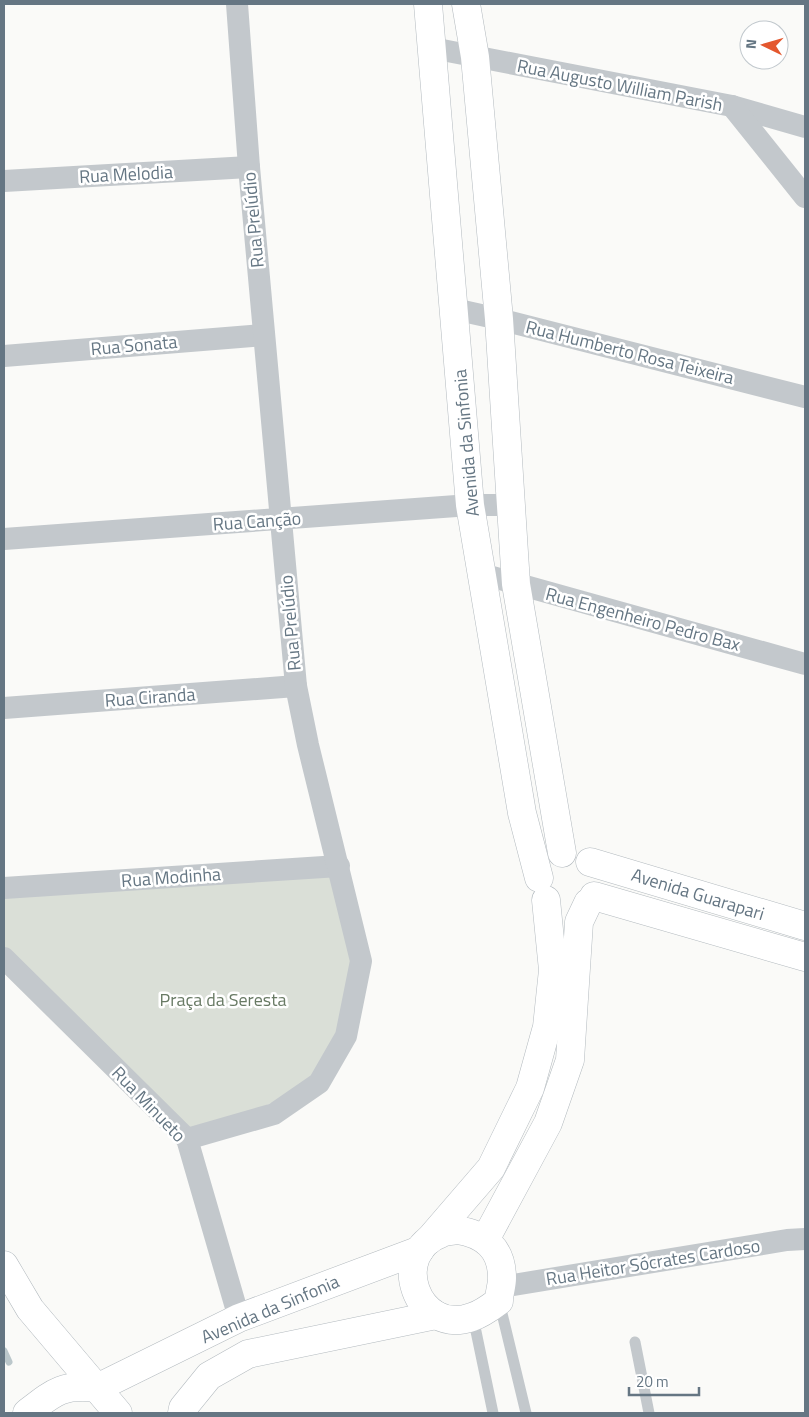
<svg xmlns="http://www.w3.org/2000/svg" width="809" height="1417" viewBox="0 0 809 1417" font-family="'Titillium Web',sans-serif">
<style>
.green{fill:#dadfd7}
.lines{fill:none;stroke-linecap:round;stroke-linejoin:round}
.stream{stroke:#bbc7cb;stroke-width:7}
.secondary-casing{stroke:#b3babf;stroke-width:29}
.lane{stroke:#c3c8cc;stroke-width:11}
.street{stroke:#c3c8cc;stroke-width:22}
.secondary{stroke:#fff;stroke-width:28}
.labels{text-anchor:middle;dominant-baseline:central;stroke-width:5;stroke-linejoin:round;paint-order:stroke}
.street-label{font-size:18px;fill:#657683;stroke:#fff}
.park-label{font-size:18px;fill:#687a64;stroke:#fff}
</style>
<rect width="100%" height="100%" fill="#fafaf8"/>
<polygon class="green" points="339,866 361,961 319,1083 187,1139 4,958 4,888"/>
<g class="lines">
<polyline class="stream" points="4,1351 9,1362"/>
<g class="secondary-casing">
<g id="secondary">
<polyline points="428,4 470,505 522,813 539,878"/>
<polyline points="466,4 475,57 499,319 516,584 562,853"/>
<polyline points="590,862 805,926"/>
<polyline points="594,896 805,957"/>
<path d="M457 1230C484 1234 502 1248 502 1278 502 1286 499 1293 499 1301 491 1307 482 1314 472 1317 417 1337 387 1253 442 1233 446 1231 452 1231 457 1230Z"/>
<polyline points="429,1240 491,1168 530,1088 547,1027 553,970 546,900"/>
<polyline points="485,1240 548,1123 570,1060 579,922 588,903"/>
<polyline points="4,1265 30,1309 118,1413"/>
<polyline points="97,1388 239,1318 420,1250"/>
<path d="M27 1413C54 1392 62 1384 97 1388"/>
<polyline points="182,1413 183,1408 209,1376 248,1354 436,1315"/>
</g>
</g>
<g class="lane">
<polyline points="499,1301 526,1413"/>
<polyline points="473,1317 493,1413"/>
<polyline points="635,1342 649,1413"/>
</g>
<g class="street">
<polyline points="432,48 732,106 805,127"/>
<polyline points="732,106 805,197"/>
<polyline points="4,181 249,167"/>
<polyline points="454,309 499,319 805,397"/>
<polyline points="4,356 264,335"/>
<polyline points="4,539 470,505 510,505"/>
<polyline points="482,574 805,664"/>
<polyline points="4,708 296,686"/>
<polyline points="4,888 339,866"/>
<polyline points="4,958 187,1139 239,1318"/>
<polyline points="187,1139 274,1114 319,1083 346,1036 361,961 308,745 296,686 249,167 237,4"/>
<polyline points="501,1287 787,1240 805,1239"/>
</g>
<use href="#secondary" class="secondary"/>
</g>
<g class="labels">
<g class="street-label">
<text transform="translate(620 85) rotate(11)">Rua Augusto William Parish</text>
<text transform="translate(126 174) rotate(-3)">Rua Melodia</text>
<text transform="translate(253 220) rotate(-95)">Rua Prelúdio</text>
<text transform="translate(134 345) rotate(-5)">Rua Sonata</text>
<text transform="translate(630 352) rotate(14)">Rua Humberto Rosa Teixeira</text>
<text transform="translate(466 443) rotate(-95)">Avenida da Sinfonia</text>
<text transform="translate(257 521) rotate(-4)">Rua Canção</text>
<text transform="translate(643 619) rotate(15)">Rua Engenheiro Pedro Bax</text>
<text transform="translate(290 623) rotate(-95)">Rua Prelúdio</text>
<text transform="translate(150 697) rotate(-4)">Rua Ciranda</text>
<text transform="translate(171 877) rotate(-4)">Rua Modinha</text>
<text transform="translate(698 894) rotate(17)">Avenida Guarapari</text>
<text transform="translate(149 1104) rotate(46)">Rua Minueto</text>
<text transform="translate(653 1262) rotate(-9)">Rua Heitor Sócrates Cardoso</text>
<text transform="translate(270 1309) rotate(-23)">Avenida da Sinfonia</text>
</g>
<g class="park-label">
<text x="223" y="999">Praça da Seresta</text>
</g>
</g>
<rect width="809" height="1417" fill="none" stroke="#657683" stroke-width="10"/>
<g transform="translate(764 45) rotate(275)"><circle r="24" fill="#ffffff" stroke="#c1c8cd"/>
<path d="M0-4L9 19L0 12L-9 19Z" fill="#e4572e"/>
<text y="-8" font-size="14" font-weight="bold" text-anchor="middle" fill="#657683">N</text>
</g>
<path d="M629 1387v8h70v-8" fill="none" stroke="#657683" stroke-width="2.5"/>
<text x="636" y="1387" font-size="15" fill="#657683" stroke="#ffffff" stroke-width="4" paint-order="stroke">20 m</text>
</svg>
